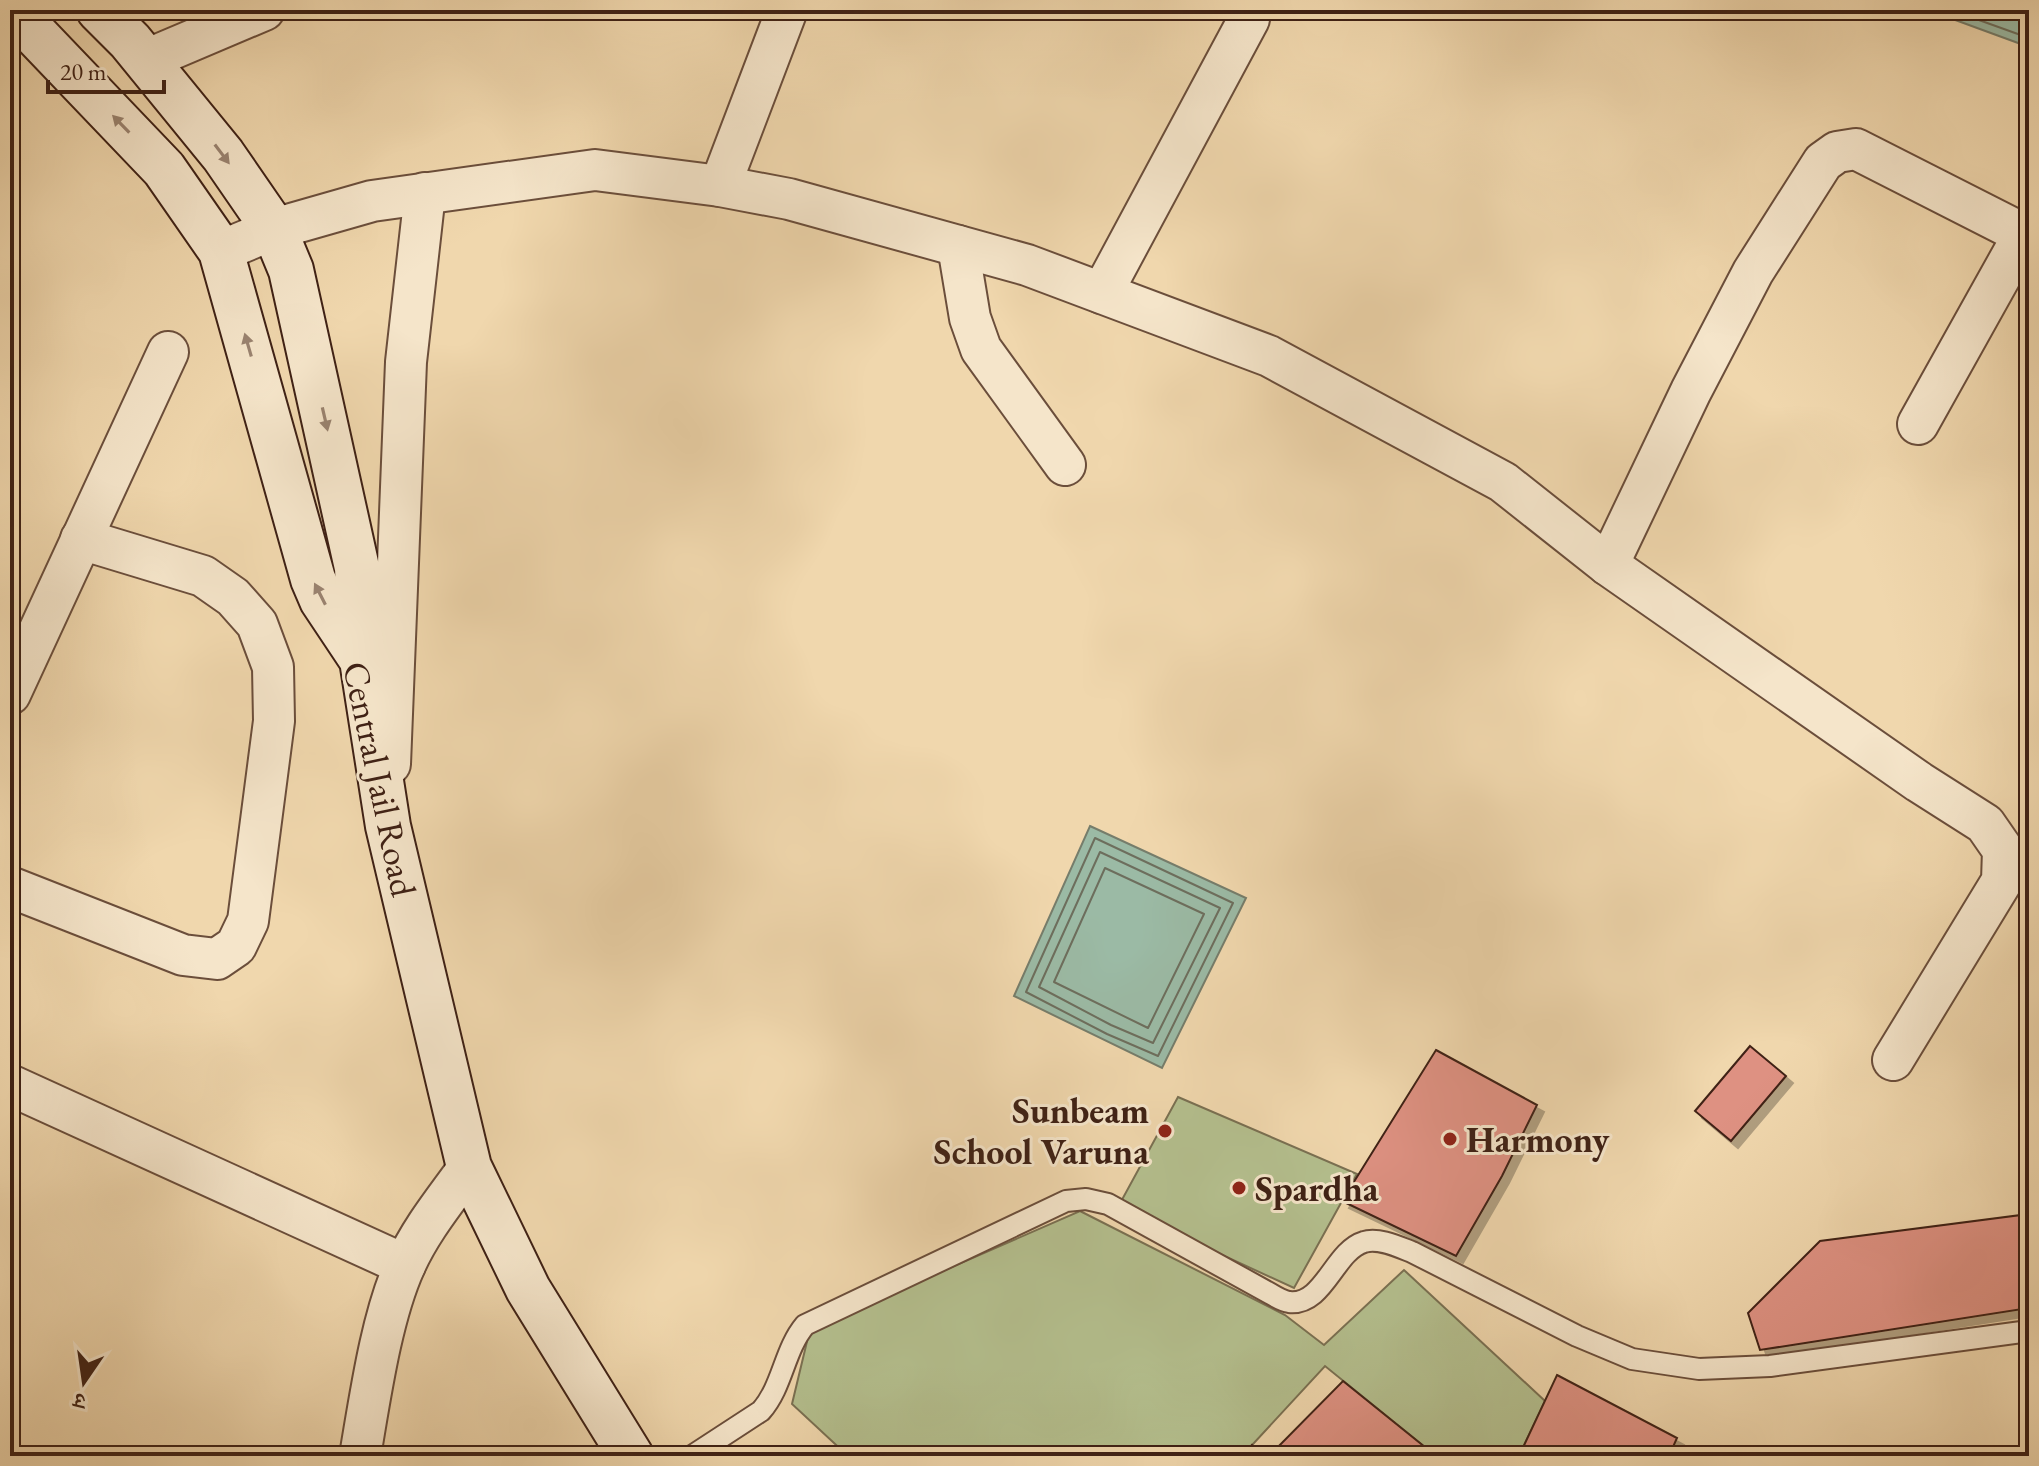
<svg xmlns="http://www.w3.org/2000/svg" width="2039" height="1466" viewBox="0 0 2039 1466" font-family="'EB Garamond','Noto Serif Devanagari',serif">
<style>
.green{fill:#b4bf8e;stroke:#7a7052;stroke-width:2}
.water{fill:#9bbaa5;stroke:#767d6b;stroke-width:2}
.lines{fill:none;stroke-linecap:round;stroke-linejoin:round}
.shore{stroke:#6d6e5d;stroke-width:2}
.building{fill:#de9182;stroke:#3f2115;stroke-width:2;filter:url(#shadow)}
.lane-casing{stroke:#6b4e3b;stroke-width:24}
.street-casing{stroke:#6b4e3b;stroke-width:44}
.secondary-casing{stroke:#3f2115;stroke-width:48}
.lane{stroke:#f5e5ca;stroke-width:20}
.street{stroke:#f5e5ca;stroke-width:40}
.secondary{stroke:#f5e5ca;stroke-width:44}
.oneway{fill:#9a8370}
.poi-dot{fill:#8f2418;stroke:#f5e5ca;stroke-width:3}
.labels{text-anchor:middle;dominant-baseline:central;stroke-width:6;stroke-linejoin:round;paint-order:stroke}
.street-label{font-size:36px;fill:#3f2115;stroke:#f5e5ca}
.poi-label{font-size:36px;font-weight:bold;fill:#3f2115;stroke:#f5e5ca;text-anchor:start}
</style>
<defs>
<filter id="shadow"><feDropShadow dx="7" dy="7" stdDeviation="0" flood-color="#0004"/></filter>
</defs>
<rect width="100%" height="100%" fill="#f0d7ad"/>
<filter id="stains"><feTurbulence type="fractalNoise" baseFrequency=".0025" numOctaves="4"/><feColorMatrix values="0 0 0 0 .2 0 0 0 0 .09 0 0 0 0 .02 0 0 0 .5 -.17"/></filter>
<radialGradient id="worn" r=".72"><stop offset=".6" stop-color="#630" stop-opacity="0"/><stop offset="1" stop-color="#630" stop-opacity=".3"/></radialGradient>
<g class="green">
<polygon points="1178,1097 1357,1174 1294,1288 1118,1207"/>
<polygon points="1080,1211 1285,1315 1324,1345 1404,1270 1545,1401 1519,1456 1436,1456 1325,1366 1242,1456 848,1456 792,1404 810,1329"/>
</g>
<g class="water">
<polygon points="1928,10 2029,10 2029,47"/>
<polygon points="1090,826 1246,898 1162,1068 1014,996"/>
</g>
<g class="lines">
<g class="shore">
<polyline points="1951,10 2029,38"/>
<polygon points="1095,838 1233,903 1158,1056 1107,1034 1026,992"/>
<polygon points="1100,852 1220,908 1153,1043 1111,1025 1039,987"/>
<polygon points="1105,868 1204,914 1148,1028 1054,982"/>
</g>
</g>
<g class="building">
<polygon points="1750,1046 1786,1076 1731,1141 1695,1111"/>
<polygon points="1436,1050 1537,1105 1502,1176 1456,1256 1342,1201"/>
<polygon points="2029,1214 2029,1308 1760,1350 1748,1313 1820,1241"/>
<polygon points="1557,1375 1677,1438 1669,1456 1519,1456"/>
<polygon points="1343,1381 1436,1456 1269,1456"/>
<polygon points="1252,1445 1264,1456 1242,1456"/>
</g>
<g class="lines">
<g class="lane-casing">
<path id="lane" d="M692 1456 761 1411C783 1386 784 1350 805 1325L1066 1201 1086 1199 1108 1204 1271 1294C1276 1297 1283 1301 1289 1302 1324 1306 1334 1251 1364 1242 1378 1237 1399 1247 1412 1252L1577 1336 1632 1359 1699 1369 1770 1366 2029 1331"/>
</g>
<g class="street-casing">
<g id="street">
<polyline points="146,60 264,10"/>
<polyline points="720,186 787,10"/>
<polyline points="958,246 970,318 981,349 1065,465"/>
<polyline points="221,251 274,229 372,201 595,170 720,186 789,199 1027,265 1269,356 1503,482 1608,565 1919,782 1985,824 2003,850 2002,881 1893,1060"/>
<polyline points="1102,293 1249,19"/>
<polyline points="1918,424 2024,234"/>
<polyline points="1608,565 1691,391 1753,272 1823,162 1837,152 1856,149 2029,237"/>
<polyline points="10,694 168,352"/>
<polyline points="390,764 406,362 425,193"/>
<polyline points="10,887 183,955 217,959 236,946 248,921 274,721 273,667 257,624 233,597 203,576 81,539"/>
<polyline points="10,1085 405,1265"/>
<path d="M360 1456C370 1398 381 1318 405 1265 421 1229 447 1198 469 1167"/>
</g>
</g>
<g class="secondary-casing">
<g id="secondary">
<polyline points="12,10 164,169 221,251 313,579 322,600 362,660 388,826 469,1167 528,1289 631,1456"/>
<polyline points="99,10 130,41 223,155 274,229 291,270 357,568 362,659"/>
</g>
</g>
<use href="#lane" class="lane"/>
<use href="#street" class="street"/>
<use href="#secondary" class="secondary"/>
</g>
<defs><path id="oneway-solid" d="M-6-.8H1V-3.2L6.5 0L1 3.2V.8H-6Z" transform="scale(2)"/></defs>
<g class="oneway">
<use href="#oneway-solid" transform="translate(121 124) rotate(-134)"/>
<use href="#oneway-solid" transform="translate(222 154) rotate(53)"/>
<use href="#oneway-solid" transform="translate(248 345) rotate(-106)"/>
<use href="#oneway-solid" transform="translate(325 419) rotate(77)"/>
<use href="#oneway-solid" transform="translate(320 594) rotate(-117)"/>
</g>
<g class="poi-dot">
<circle cx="1165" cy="1131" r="8"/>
<circle cx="1450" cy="1139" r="8"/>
<circle cx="1239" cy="1188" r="8"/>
</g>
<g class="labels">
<g class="street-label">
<text transform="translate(380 779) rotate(78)">Central Jail Road</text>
</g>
<g class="poi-label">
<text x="1149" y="1110" text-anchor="end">Sunbeam<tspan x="1149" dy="41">School Varuna</tspan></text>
<text x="1466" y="1139">Harmony</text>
<text x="1255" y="1188">Spardha</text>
</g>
</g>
<rect width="2039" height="1466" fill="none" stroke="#f0d7ad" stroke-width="40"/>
<rect x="12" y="12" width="2015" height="1442" fill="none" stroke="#3f2115" stroke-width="4"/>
<rect x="20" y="20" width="1999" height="1426" fill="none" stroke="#3f2115" stroke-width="2"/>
<g transform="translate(84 1382) rotate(193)" stroke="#f5e5ca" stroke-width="6" paint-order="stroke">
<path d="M0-6L14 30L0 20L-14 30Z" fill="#3f2115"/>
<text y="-12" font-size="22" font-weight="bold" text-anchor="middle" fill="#3f2115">उ</text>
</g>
<path d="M48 80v12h116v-12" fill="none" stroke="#3f2115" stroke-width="4"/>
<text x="60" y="80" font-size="24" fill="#3f2115" stroke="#f5e5ca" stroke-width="6" paint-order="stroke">20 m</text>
<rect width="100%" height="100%" filter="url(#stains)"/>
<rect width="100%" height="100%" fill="url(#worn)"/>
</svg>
